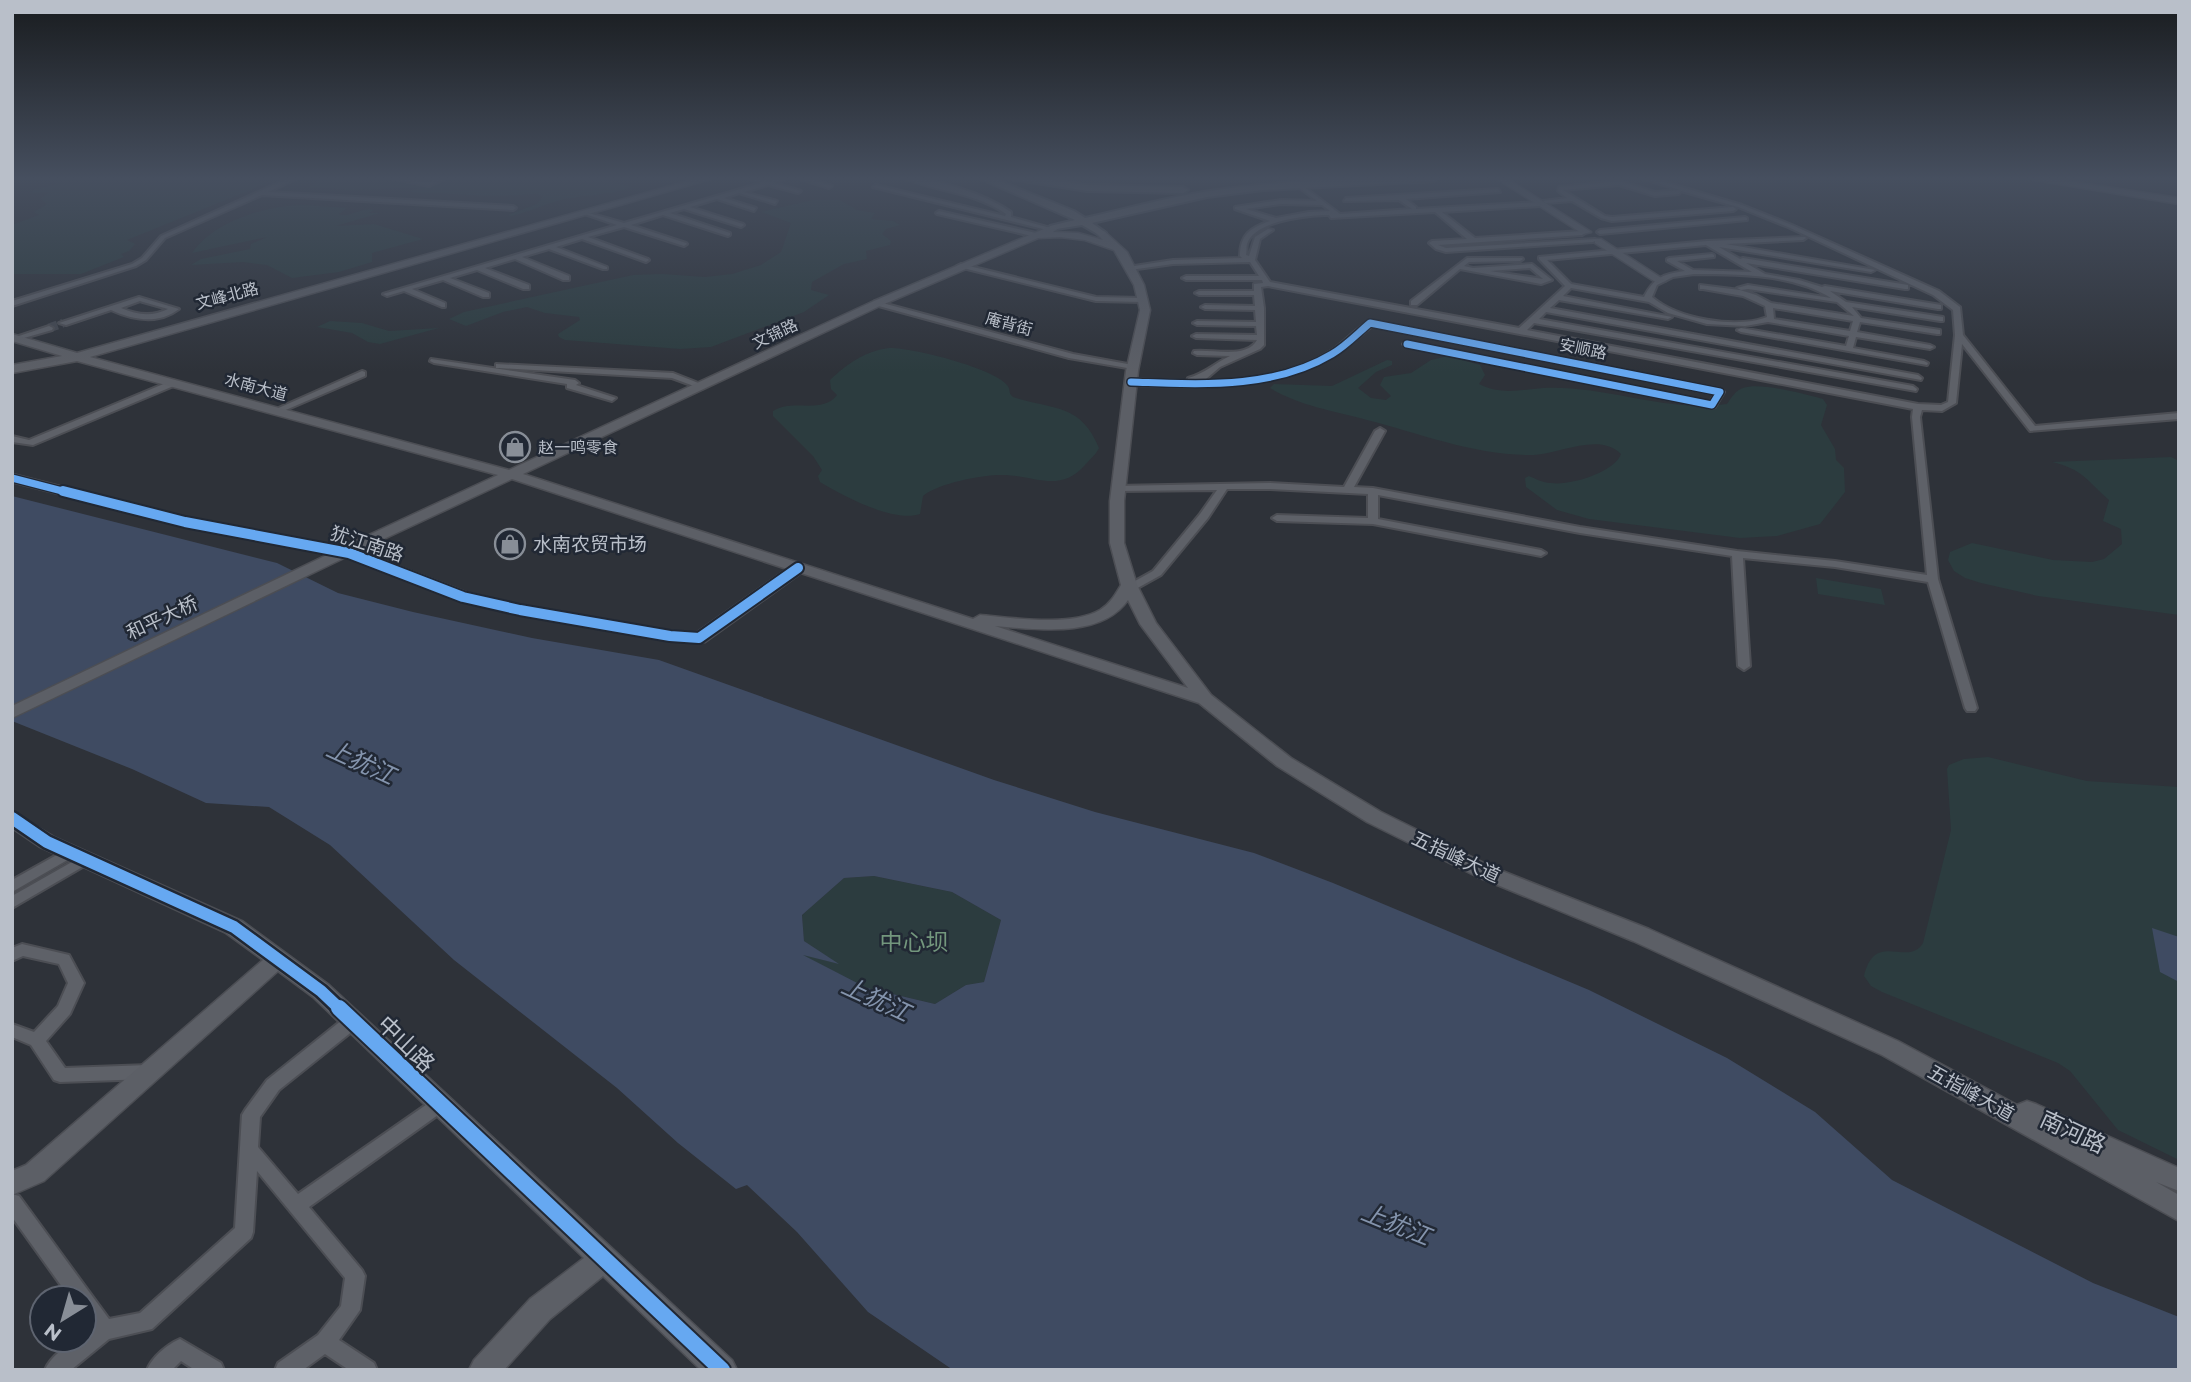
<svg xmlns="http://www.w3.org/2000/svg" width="2191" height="1382" viewBox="0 0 2191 1382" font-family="Montserrat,'Noto Sans SC',sans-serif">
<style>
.green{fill:#2c3c3f}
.water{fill:#3f4b62;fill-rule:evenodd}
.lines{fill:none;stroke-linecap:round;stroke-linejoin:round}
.street-tunnel{stroke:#43474f;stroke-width:9;stroke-dasharray:9 4.5;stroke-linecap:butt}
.street-casing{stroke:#4c4e54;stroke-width:4}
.secondary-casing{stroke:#4c4e54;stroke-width:3}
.primary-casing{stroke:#4b4f56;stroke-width:4}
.street{fill:#5e6168;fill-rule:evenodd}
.secondary{fill:#5c5f66;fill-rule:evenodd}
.primary{fill:#606369;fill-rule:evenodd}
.cycleway-far3-casing{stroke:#212834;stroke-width:10}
.cycleway-far2-casing{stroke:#212834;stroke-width:14}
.cycleway-far1-casing{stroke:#212834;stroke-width:17}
.cycleway-casing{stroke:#212834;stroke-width:20}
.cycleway-far3{stroke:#66a8f1;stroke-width:7}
.cycleway-far2{stroke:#66a8f1;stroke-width:10}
.cycleway-far1{stroke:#66a8f1;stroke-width:12}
.cycleway{stroke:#66a8f1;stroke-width:16}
.labels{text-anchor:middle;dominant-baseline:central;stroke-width:5;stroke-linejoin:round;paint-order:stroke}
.far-street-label{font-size:16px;fill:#b9bfc9;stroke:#212834}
.far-poi-label{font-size:16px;fill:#b9bfc9;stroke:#212834;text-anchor:start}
.street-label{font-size:19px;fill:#b9bfc9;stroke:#212834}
.poi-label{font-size:19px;fill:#b9bfc9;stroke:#212834;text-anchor:start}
.near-park-label{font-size:23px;fill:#73977d;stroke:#212834}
.near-street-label{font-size:23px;fill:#b9bfc9;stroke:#212834}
.near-water-label{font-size:24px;font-style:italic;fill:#8494ad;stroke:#212834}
</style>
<rect width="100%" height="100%" fill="#2e3239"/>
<g class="green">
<polygon points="38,178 262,178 259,182 265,184 127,240 135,244 129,251 121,254 124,257 81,274 12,274 12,225 39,215 34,212 47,204 41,199 49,192 32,193 34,190 58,184"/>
<path d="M323 178C341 178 361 176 379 178 405 182 424 191 449 178H596L632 187C611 195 588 195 565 199 547 203 530 212 511 216L508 215 537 204 543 197 538 194 493 196 410 192 418 188 349 190 310 187Z"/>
<polygon points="813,200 840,200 857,210 875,213 871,219 893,221 900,225 886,229 882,234 891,241 890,245 866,251 867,259 844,264 812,282 811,290 829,295 804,312 711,347 680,349 565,340 559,337 558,334 580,320 579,317 545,313 527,307 503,312 466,326 449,319 464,312 633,275 663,274 705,277 732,274 761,265 781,252 791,223 761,212"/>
<path d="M303 205 347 208 339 214C350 219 361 206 374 210L369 213H380L336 226 374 224 423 239 372 253V262L339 272 292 278 267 265 243 262 191 265 201 259 250 249 251 244 267 237 192 253C215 220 266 206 303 205Z"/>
<polygon points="330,321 362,323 389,331 439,328 380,344 368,342 352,333 317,327"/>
<path d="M889 348C911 347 992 368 1006 384 1012 390 1007 392 1013 397 1053 410 1081 403 1099 448 1095 456 1090 459 1085 465 1060 494 1034 475 1002 475 981 475 939 483 923 496L920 514C894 523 843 496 820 482L818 476 822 470 813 456 773 416V411C792 398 822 415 837 395L831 389 830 380C847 364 865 351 889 348Z"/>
<path d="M1448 356 1480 365 1485 375 1479 384C1500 395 1520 390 1543 388 1607 385 1664 413 1727 404 1731 398 1736 390 1743 388 1761 382 1804 394 1823 399L1827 405 1821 425 1835 449 1836 460 1844 468 1845 492 1820 524 1777 536 1740 538 1589 519 1557 510 1526 487 1525 478 1529 476C1536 479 1543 483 1551 483 1570 486 1615 472 1621 454 1600 432 1559 454 1534 455 1476 456 1422 434 1367 420 1335 411 1299 406 1270 388L1274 384 1332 386 1387 360 1392 361V365L1376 372 1358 388 1371 398 1386 400 1391 396 1380 385 1384 377 1411 373 1431 360Z"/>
<path d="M2171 457 2179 461V615L2038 596 1981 583 1965 578 1954 571 1948 560 1950 552 1972 543 2053 560 2092 562 2104 559 2122 544 2121 529 2103 521 2109 500C2086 480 2084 470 2052 462Z"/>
<polygon points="1816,578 1881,589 1885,605 1818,594"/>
<path d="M1988 757 2087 781 2179 787V1160L2118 1130 2070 1071 2058 1063 1882 992 1871 986 1864 976C1875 929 1908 968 1923 943L1951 830 1947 769 1949 765 1964 759Z"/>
<polygon points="874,876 952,892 1001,920 984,982 966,985 935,1004 867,988 798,953 836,963 804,941 802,915 844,878"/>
</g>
<g class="water">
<path d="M12 496 277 563 338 593 413 612 532 638 659 660 994 780 1095 812 1254 853 1333 883 1589 990 1727 1058 1815 1112 1892 1180 2093 1283 2179 1317V1370H953L868 1312 797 1232 747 1185 736 1189 678 1143 617 1088 454 960 330 845 269 807 206 803 132 769 12 721ZM874 876 952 892 1001 920 984 982 966 985 935 1004 867 988 803 955 839 964 804 941 802 915 844 878Z"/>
<polygon points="2152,928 2179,937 2179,982 2160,972"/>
</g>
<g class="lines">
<polyline class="street-tunnel" points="49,328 63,323"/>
<g class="street-casing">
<g id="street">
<polygon points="289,178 298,178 268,192 513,206 516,208 513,210 262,195 165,238 146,260 136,266 12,306 12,301 132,264 142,258 161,236"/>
<polygon points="390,178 428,182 438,178 447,178 429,186"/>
<polygon points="747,178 768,181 787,178 774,183 801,191 798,193 768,185 744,192 777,201 775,204 739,193 724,198 756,208 754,211 717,199 690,207 743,224 744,225 741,227 684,209 670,213 730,233 730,235 728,236 663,215 631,225 686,243 687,244 684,246 624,227 588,237 648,259 649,260 646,262 582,239 556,247 607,267 607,269 603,269 549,249 522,257 569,276 569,280 563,280 515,259 485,268 529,285 529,289 523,289 477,270 450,278 489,293 489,297 483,297 443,280 412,289 445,303 445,307 442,307 404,291 387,296 383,294 617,225 585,214 585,212 624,223 761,183"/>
<polygon points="798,178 809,178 832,186 829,188"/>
<path d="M904 178C936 178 985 194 1011 212V217L1054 229 1051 231 873 187 876 185 1005 216 1006 214C975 192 937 192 904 178Z"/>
<path d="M1641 178H1651L1742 205 1792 225 1939 291 1960 307 1963 335 2035 426 2179 413V419L2030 431 1962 344 1956 403 1942 411 1922 410 1920 417 1938 579 1977 708 1975 711H1967L1965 708 1928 582 1835 567 1743 558 1750 666 1744 670 1738 666 1732 556 1580 533 1378 495V519L1541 550 1546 553 1541 556 1373 524 1277 521 1272 518 1277 515 1368 518V494L1270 489H1227L1208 518 1161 575 1134 590H1126L1125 588 1126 586 1153 571 1200 514 1217 490 1119 491 1114 488 1116 486 1270 483 1344 487 1375 431 1380 428 1385 431 1354 487 1373 488 1580 527 1737 551 1835 561 1927 575 1912 417 1913 409 1268 286 1261 287 1264 308V345L1260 349 1220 367 1206 379 1197 381C1243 381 1291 376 1331 351 1345 342 1356 328 1370 321L1720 389 1724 392 1715 407 1712 408 1407 346 1403 344 1407 342 1710 402 1715 394 1372 326C1359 336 1348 348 1333 356 1272 392 1199 387 1131 385L1127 382 1131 379 1187 381 1188 378C1204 374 1215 363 1230 356L1197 355 1193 353 1194 351C1213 349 1247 359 1257 340L1196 338 1192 336 1196 334 1257 335 1256 326 1197 325 1193 323 1197 321 1256 322 1255 310 1205 309 1201 307 1205 305 1255 306 1254 295H1199L1195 293 1199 291H1254V284L1263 283 1262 280H1186L1182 278 1186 276H1259L1250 262 1173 264 1130 270 1126 268 1128 267 1173 260 1242 258 1240 256C1240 235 1250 228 1270 221L1235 209V207L1281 200 1317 201 1297 186 1299 183 1340 214 1412 209 1399 200 1344 201 1346 198 1498 189 1500 192 1406 199 1416 207V209L1540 202 1543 204 1540 206 1442 212 1475 238 1582 231 1585 233 1582 235 1438 245 1446 248 1595 239V241L1593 242 1446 252 1436 249 1429 243 1432 241 1467 239 1435 212 1331 218 1329 215H1324C1304 216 1254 221 1247 244 1246 247 1247 251 1246 255L1249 256 1255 237 1268 229 1273 230 1260 239 1255 260 1270 282 1519 328 1565 286 1539 259V257L1707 241 1805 237 1806 238 1803 240 1726 244 1875 270 1871 272 1719 247 1740 259 1743 258 1908 285V289H1905L1746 263 1765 274 1799 280 1822 287 1825 286 1941 305V309H1938L1830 291 1846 302 1943 317V321H1940L1852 307 1861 318 1940 330V334H1937L1860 322 1857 332 1930 345 1934 347 1930 349 1856 337 1853 348 1924 361 1928 363 1927 365 1741 332 1737 330 1741 328 1846 346 1849 336 1768 322 1745 326 1707 324 1668 313 1649 302 1571 288 1563 296 1672 317 1668 319 1559 300 1550 308 1918 375 1922 378 1921 380 1546 312 1539 319 1913 386 1917 389 1916 391 1534 323 1527 330 1918 404 1941 405 1948 402 1955 335 1953 310 1933 295 1788 227 1738 207 1681 191 1679 194 1655 196 1619 185 1563 190 1605 216 1612 217 1733 207 1736 209 1733 211 1612 221 1601 218 1572 201 1546 203 1543 201 1567 198 1558 191 1559 187 1619 181 1655 192 1680 190ZM1281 204 1322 205 1330 211 1309 212 1276 218 1246 209ZM1706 245 1752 272 1693 270 1677 261 1714 257V255L1712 254 1669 258 1667 259V261L1685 271C1664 274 1654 277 1644 297L1571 284 1547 260ZM1694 274C1738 274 1793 274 1831 298L1748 285 1737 288 1741 290 1748 289 1837 302 1854 316 1771 303 1756 295 1740 290 1700 285V289H1703L1743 296 1765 306 1767 317C1736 329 1677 319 1652 297L1657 285 1673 277ZM1773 308 1853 321 1850 331 1774 319Z"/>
<polygon points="939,211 1036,233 1039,235 1036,237 937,214 936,213"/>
<polygon points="1745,217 1747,218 1747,220 1600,234 1597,232 1600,230"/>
<path d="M1467 258H1522L1523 259 1520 261 1469 262 1464 266 1473 268 1532 264 1552 280 1541 284 1460 269 1417 305H1411V301ZM1530 268 1543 279 1490 271Z"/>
<polygon points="961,264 1096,297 1143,298 1147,300 1143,302 1096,301 959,267 957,266"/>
<path d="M139 297 179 309C158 325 133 320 111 310L66 325 59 323ZM140 301 143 302 168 309C152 317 137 315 121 308Z"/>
<polygon points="875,301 1073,354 1133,365 1137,367 1133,369 1069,358 875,305"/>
<polygon points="49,326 53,328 52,330 17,340 13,338"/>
<polygon points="431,359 575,380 579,383 576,385 616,398 612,401 567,388 567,384 434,363 430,361"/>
<polygon points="496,364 673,373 706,386 702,389 672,378 499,368 496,368"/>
<polygon points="362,371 365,372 365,376 281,412 274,410"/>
<polygon points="173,380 177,383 176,385 33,445 12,442 12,436 29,440"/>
<polygon points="71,847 76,849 78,852 76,855 12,892 12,880"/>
<polygon points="86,854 91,856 93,859 91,862 12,908 12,896"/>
<polygon points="22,944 69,955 84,983 70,1014 46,1041 65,1068 149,1065 155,1067 157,1072 155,1077 149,1079 60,1082 54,1080 31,1045 12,1037 12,1024 34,1032 58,1006 68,983 59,964 23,956 12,961 12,948"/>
<path d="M353 1015 359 1016 361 1021 359 1026 279 1090 260 1117 258 1147 298 1194 433 1100 439 1098 445 1100 448 1105 445 1110 309 1207 362 1270 365 1276 360 1310 339 1340 374 1363 377 1370H349L325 1354 303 1370H275L278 1363 318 1335 341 1306 345 1278 257 1171 253 1232 251 1238 152 1329 109 1339 71 1370H45C50 1357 71 1340 84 1340V1334L91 1328 84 1318V1298H70L12 1217V1194L19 1196 109 1319 140 1313 235 1228 242 1115 245 1110 267 1080 347 1016Z"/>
<path d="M180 1339 221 1363 224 1370H195L181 1361 172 1370H147C152 1357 168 1344 180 1339Z"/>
</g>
</g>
<g class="secondary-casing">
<g id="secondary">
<path d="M699 178H714L90 357 509 470 874 301 1051 226 1059 228 1053 232 1078 233 1103 240 1096 233 1104 231 1127 252 1144 285 1150 310 1138 371 1124 501V543L1137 585 1156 623 1211 695 1291 758 1381 812 1492 867 1649 929 1898 1041 2017 1105 2027 1101 2036 1104 2179 1168V1191L2156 1182 2179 1195V1221L1882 1055 1633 941 1478 877 1367 822 1277 766 1199 703 801 573 705 642 670 641 520 615 463 602 346 557 12 718V706L329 554 185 526 12 482V474L185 518 343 547 498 475 77 361 12 373V365L62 356 12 341V334L77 353ZM1060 237 1085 240 1114 250 1134 285 1140 310 1126 371 1110 501V543L1121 585C1115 595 1110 604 1100 610 1070 627 1014 618 980 615L973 619 523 474 882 305 1038 238ZM512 479 787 569 696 633 670 631 520 605 468 593 358 551ZM1128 600 1140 624 1188 688 995 626C1036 629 1101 639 1128 600Z"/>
<polygon points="1496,178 1506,178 1591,232 1583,234"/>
<polygon points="2023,178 2046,178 2179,198 2179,204"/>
<polygon points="1595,239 1601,239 1666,281 1657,283 1595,243"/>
<polygon points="12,812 54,837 242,921 329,985 732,1360 737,1370 701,1370 603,1276 550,1319 504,1370 469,1370 474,1360 530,1299 584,1258 313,997 278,971 44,1181 12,1195 12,1171 26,1165 263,960 226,933 40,847 12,828"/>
</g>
</g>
<g class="primary-casing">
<g id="primary">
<path d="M979 178H992L1074 211 1085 218C1126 209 1168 197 1210 191 1285 180 1362 178 1438 178L1434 181 1263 190 1207 197 1092 223 1106 233 1101 236 1082 225 1050 230V226L1075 220Z"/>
<polygon points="1006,178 1034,178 1087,185 1183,187 1188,190 1183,193 1087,191"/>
</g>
</g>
<use href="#street" class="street"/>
<use href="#secondary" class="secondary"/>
<use href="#primary" class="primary"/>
<g class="cycleway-far3-casing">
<g id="cycleway-far3">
<path d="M1131 382C1198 384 1272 390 1332 354 1346 346 1358 333 1370 323L1720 392 1712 405 1407 344"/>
<polyline points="12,478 70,493"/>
</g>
</g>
<g class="cycleway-far2-casing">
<polyline id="cycleway-far2" points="63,491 185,522 349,553 463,597 520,610 670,636 699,638 798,568"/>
</g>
<g class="cycleway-far1-casing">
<polyline id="cycleway-far1" points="12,818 47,842 234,927 321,991 341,1010"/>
</g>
<g class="cycleway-casing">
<polyline id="cycleway" points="339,1008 722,1370"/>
</g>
<use href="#cycleway-far3" class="cycleway-far3"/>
<use href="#cycleway-far2" class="cycleway-far2"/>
<use href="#cycleway-far1" class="cycleway-far1"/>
<use href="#cycleway" class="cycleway"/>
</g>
<linearGradient id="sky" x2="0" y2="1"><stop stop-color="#191c1f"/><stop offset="0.48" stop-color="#464f5f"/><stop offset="1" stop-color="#464f5f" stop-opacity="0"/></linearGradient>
<rect width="2191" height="372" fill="url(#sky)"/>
<defs>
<g id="shop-ring" transform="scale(1.575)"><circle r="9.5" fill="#212834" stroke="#888e97" stroke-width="1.5"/><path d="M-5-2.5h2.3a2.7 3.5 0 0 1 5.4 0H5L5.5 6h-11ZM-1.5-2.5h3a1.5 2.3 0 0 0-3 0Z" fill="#888e97"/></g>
</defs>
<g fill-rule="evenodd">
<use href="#shop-ring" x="515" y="447"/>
<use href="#shop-ring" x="510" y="544"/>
</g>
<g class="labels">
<g class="far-street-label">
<text transform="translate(227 296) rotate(-15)">文峰北路</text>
<text transform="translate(1009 324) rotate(15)">庵背街</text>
<text transform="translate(775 334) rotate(-25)">文锦路</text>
<text transform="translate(1583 349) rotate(11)">安顺路</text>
<text transform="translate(256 387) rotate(15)">水南大道</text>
</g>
<g class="far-poi-label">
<text x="538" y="447">赵一鸣零食</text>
</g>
<g class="street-label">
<text transform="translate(367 544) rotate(18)">犹江南路</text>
<text transform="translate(162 618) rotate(-25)">和平大桥</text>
<text transform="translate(1456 857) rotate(25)">五指峰大道</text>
<text transform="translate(1971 1093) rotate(29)">五指峰大道</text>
</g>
<g class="poi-label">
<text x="533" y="544">水南农贸市场</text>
</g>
<g class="near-park-label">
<text x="914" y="942">中心坝</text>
</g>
<g class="near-street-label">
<text transform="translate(406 1044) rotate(44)">中山路</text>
<text transform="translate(2073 1132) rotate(25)">南河路</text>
</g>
<g class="near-water-label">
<text transform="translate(361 762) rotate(25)">上犹江</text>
<text transform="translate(876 999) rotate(25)">上犹江</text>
<text transform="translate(1396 1224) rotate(22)">上犹江</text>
</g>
</g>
<rect width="2191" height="1382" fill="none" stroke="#b9bfc9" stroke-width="28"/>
<g transform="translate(63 1319) rotate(217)"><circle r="33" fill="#212834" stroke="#5e6470" stroke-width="2"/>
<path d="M0-5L12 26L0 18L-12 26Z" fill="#888e97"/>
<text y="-10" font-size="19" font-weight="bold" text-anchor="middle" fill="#b9bfc9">N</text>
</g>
</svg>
